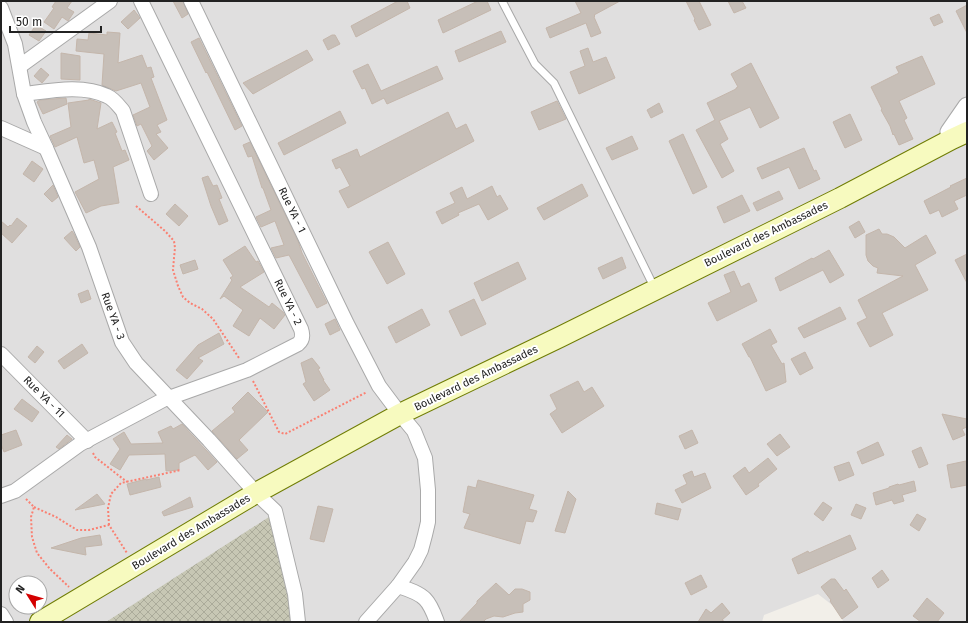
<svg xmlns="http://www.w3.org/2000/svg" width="968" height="623" viewBox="0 0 968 623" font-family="'Fira Sans',sans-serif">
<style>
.residential{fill:#e0dfdf;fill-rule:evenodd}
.construction{fill:url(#construction-cross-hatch)}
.building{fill:#c7bfb8;stroke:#c4b6ab}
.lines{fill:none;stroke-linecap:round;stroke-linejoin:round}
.service-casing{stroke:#a9a9a9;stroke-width:9}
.minor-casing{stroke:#a9a9a9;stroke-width:16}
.tertiary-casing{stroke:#a9a9a9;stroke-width:19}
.secondary-casing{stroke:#707d05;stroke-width:22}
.path{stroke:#fa8072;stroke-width:2;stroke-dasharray:2 2;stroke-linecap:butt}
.service{stroke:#fff;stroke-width:7}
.minor{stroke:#fff;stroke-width:14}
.tertiary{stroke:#fff;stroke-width:17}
.secondary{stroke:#f7fabf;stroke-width:20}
.labels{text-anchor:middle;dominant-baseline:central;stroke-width:4;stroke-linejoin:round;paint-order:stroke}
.street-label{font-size:11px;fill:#222;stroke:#fff}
</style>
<defs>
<pattern id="construction-cross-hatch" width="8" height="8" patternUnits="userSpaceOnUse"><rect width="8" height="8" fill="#c7c7b4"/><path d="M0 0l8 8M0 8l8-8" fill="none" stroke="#abab9a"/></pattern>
</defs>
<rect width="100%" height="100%" fill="#f2efe9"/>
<path class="residential" d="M1 1H967V622H843L841 612 818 594 764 615 762 622H1ZM16 583H40V607H16Z"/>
<polygon class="construction" points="269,517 290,601 292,622 106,622"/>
<g class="building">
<polygon points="56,1 72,1 67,8 74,12 68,21 62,17 54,29 44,22 54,8 52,7"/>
<polygon points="173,1 183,1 188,14 182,18"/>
<polygon points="398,1 407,1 410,8 356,37 351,26"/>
<polygon points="478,1 487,1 491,10 443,33 438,20"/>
<polygon points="575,1 620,1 594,15 595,16 594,17 601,33 591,37 586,23 550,38 546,28 581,13"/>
<polygon points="686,1 699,1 711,25 699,30 694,20 695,19"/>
<polygon points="728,1 742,1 746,8 734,13"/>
<polygon points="967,5 967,33 956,11"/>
<polygon points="134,10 140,18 128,29 121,22"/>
<polygon points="939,14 943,22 934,26 930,18"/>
<polygon points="36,25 46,31 39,41 29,35"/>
<polygon points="501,31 506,42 459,62 455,51"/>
<polygon points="107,32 120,33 118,63 142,55 147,68 151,67 154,77 151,78 167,120 157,125 161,132 156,134 168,148 154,160 147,151 152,146 141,124 137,126 133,115 150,107 141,83 116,91 102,85 104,54 76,51 77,39 88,40 89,33 107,35"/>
<polygon points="332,35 335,35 340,44 328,50 323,40"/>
<polygon points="199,38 242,126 235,130 207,72 206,73 191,42"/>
<polygon points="588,48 593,62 606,57 615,78 579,94 570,72 585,66 580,51"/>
<polygon points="307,50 313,60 253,94 243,83"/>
<polygon points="61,53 80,56 80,80 61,79"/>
<polygon points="922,56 935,84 899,101 907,118 904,120 913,139 899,145 894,134 893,135 890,126 881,110 882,109 871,87 899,73 896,67"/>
<polygon points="751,63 779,118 760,128 750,107 719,121 728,139 720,144 734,171 722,178 696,130 715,120 707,103 736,89 736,88 738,87 731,74"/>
<polygon points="368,64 381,91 437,66 443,79 387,104 384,98 372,104 365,88 362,89 353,71"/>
<polygon points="41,68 49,75 42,83 34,76"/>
<polygon points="66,98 67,104 43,114 37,102 40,100"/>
<polygon points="89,99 101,103 97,129 112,122 117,132 115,133 122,151 125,150 129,160 113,167 119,203 101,206 86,213 75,192 99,179 94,160 84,163 77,137 55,147 50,136 71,127 68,103 89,100"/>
<polygon points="557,101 566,119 539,130 531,112"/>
<polygon points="659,103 663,112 651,118 647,110"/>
<polygon points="340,111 346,123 284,155 278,143"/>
<polygon points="448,112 456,129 466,124 474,141 348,208 339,191 350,186 340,167 336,169 332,160 357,149 360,157"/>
<polygon points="850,114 862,140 845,148 833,122"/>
<polygon points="683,134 707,187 693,194 669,141"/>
<polygon points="632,136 638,149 612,160 606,148"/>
<polygon points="250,142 298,241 302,253 327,303 317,308 289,255 276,258 271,248 284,245 275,221 261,227 256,217 271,210 263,188 262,188 252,156 248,157 243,145"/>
<polygon points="804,148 814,171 816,170 820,179 799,189 789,167 762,179 757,168"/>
<polygon points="32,161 43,169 34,182 23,174"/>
<polygon points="208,176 213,186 217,185 222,198 219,199 228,221 219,225 211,206 202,178"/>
<polygon points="967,178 967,195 954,201 958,209 942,217 939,210 930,214 924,201 951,187 950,186"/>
<polygon points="582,184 588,196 544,220 537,208"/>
<polygon points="53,185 58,197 52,202 44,194"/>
<polygon points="492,186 497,197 500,195 508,209 488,220 479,204 458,213 459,215 442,224 436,212 455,203 450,193 462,187 467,199"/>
<polygon points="779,191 783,199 757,211 753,203"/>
<polygon points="742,195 750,211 724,223 717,207"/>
<polygon points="175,204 188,216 179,226 166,214"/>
<polygon points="17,218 27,226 12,243 1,233 1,221 8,227 10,225 11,226"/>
<polygon points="859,221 865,232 855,238 849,227"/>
<polygon points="879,229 882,234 887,234 894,237 905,248 926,235 936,253 915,265 928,290 882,313 893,335 870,347 857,323 867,318 858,300 903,276 877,273 878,268 873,266 868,261 866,255 866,235"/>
<polygon points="72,231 74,234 80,247 76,251 64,238"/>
<polygon points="388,242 405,274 387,284 369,252"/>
<polygon points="245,246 256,262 258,261 264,272 240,287 269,307 272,303 283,312 285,315 274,329 260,318 249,336 233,326 243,310 224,296 220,299 232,280 230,278 233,276 223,260"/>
<polygon points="829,250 844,275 830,283 823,270 780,291 775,278 812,258 813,259"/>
<polygon points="967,254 967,283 955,260"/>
<polygon points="622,257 626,268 603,279 598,268"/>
<polygon points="195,260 198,269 183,274 180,265"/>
<polygon points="518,262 526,279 482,301 474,283"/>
<polygon points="734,271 741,287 749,283 757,301 717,321 708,303 731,292 724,275"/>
<polygon points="88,290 91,299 81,303 78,294"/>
<polygon points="474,299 486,324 461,336 449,311"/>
<polygon points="840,307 846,319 804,338 798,328"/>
<polygon points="422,309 430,325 396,343 388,327"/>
<polygon points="335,319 340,330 330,335 325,324"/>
<polygon points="770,329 777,342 771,345 782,364 784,363 786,382 766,391 750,357 749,357 742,344"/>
<polygon points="219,333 224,344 198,358 203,361 187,379 176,370 198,345"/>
<polygon points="82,344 88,353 64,369 58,361"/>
<polygon points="37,346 44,352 35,363 28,357"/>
<polygon points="805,352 813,368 800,375 791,359"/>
<polygon points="312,358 320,368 318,369 324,380 323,380 330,390 314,401 303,384 306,382 301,363"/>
<polygon points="578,381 584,392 592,387 604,406 562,433 550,414 557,409 550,395"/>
<polygon points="248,392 268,412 239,440 248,450 237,459 212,431 235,412 232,408"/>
<polygon points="22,399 39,412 32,422 14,409"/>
<polygon points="942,414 967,419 967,427 962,429 965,435 953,440"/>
<polygon points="182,424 217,462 208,470 195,455 179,463 179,470 166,471 165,454 129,455 120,470 110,464 120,449 113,439 124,432 131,444 163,443 158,432 171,426 173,429"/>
<polygon points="16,430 22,445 4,452 1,444 1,435"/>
<polygon points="692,430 698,443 685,449 679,436"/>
<polygon points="780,434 790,447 777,456 767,444"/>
<polygon points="67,435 72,439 59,449 56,447"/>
<polygon points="878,442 884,455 862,464 857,452"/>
<polygon points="921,447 928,464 919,468 912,451"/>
<polygon points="768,458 777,469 758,484 759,486 746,495 733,476 745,467 749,473"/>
<polygon points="966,461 967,471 967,485 951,488 947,465"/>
<polygon points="849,462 854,475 839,481 834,467"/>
<polygon points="692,471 694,477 705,473 711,488 682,503 675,490 687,484 683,475"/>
<polygon points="159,477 161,487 130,495 127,484 146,479 146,480"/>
<polygon points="478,480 534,495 529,509 537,511 533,522 526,521 520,544 464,528 470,514 463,512 468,486 476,488"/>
<polygon points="914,481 916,491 902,495 904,501 894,504 892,500 876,505 873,493 889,488 889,487 898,484 899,485"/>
<polygon points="568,491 576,499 565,533 555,531"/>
<polygon points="97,494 105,504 75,510"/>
<polygon points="190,497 193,507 164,516 162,512"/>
<polygon points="823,502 832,508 823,521 814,514"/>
<polygon points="657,503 681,509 678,520 655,514"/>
<polygon points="856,504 866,508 861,519 851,515"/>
<polygon points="318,506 333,509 324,542 310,539"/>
<polygon points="917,514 926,519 919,531 910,525"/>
<polygon points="100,535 102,545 85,547 86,555 51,548 81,538"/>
<polygon points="850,535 856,549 798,574 792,559 808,551 809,553"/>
<polygon points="882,570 889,580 878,588 872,578"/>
<polygon points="701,575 707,587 691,595 685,583"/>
<polygon points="831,579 835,579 844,591 846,589 858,607 842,619 830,601 831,600 821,587"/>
<polygon points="496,583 509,595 515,589 522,589 530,592 530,600 523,604 523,612 515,613 503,617 494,616 486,619 483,622 459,622 477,603 477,601"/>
<polygon points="927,598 944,613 937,622 921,622 913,616"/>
<polygon points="722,603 730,613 722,620 725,622 698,622 706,609 711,613"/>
</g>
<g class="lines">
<g class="service-casing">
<polyline id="service" points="502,1 535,64 554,83 655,289"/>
</g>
<g class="minor-casing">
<g id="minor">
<polyline points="191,1 347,324 379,386 400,414 414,431 425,458 428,490 428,522 425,535 421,550 415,562 398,586 366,622"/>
<polyline points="1,8 15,44 24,94 34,122 46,148 89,247 122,342 136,363 209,440 256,493 275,511 295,594 298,622"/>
<polyline points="20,66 110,1"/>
<path d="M24 94C49 91 83 84 107 96 114 99 118 105 123 111L151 194"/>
<polyline points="1,128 46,148"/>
<polyline points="1,354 87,441"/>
<path d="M1 496 15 491 80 444 163 400 247 370 298 344C303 340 303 335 301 329L141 1"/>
<path d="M398 586C407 589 418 592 425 599 431 605 434 614 437 622"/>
<polyline points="1,614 6,622"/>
</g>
</g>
<g class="tertiary-casing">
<polyline id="tertiary" points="952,139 949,132 967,106"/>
</g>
<g class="secondary-casing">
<polyline id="secondary" points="40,622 256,493 400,414 560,337 840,198 952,139 967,132"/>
</g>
<g class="path">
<polyline points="136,206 165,231 174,241 175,248 174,258 173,270 178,286 183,297 190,303 202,309 213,319 239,358"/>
<polyline points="253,381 279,432 285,434 367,392"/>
<polyline points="93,453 95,457 127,482"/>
<polyline points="26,499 34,507 31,517 32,537 37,553 50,569 69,587"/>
<polyline points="34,507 56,517 77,530 89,530 109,525 127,553"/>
<polyline points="109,525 108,508 111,494 121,483 181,470"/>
</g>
<use href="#service" class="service"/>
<use href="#minor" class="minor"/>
<use href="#tertiary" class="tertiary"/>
<use href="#secondary" class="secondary"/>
</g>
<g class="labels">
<g class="street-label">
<text transform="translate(292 210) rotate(64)">Rue YA - 1</text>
<text transform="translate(766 234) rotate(-26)">Boulevard des Ambassades</text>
<text transform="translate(288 302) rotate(64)">Rue YA - 2</text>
<text transform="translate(113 316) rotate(70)">Rue YA - 3</text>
<text transform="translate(476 378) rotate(-26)">Boulevard des Ambassades</text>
<text transform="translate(44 397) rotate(45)">Rue YA - 11</text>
<text transform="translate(191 532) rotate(-31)">Boulevard des Ambassades</text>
</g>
</g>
<rect width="968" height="623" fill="none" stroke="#222222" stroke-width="4"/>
<g transform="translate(28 595) rotate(307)"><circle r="19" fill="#ffffff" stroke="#a7a7a7"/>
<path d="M0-3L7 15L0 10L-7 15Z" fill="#d40000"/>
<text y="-6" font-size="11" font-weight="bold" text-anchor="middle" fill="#222222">N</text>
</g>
<path d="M10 26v6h91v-6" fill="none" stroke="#222222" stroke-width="2"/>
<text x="16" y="26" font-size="12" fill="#222222" stroke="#ffffff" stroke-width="3" paint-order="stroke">50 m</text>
</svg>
